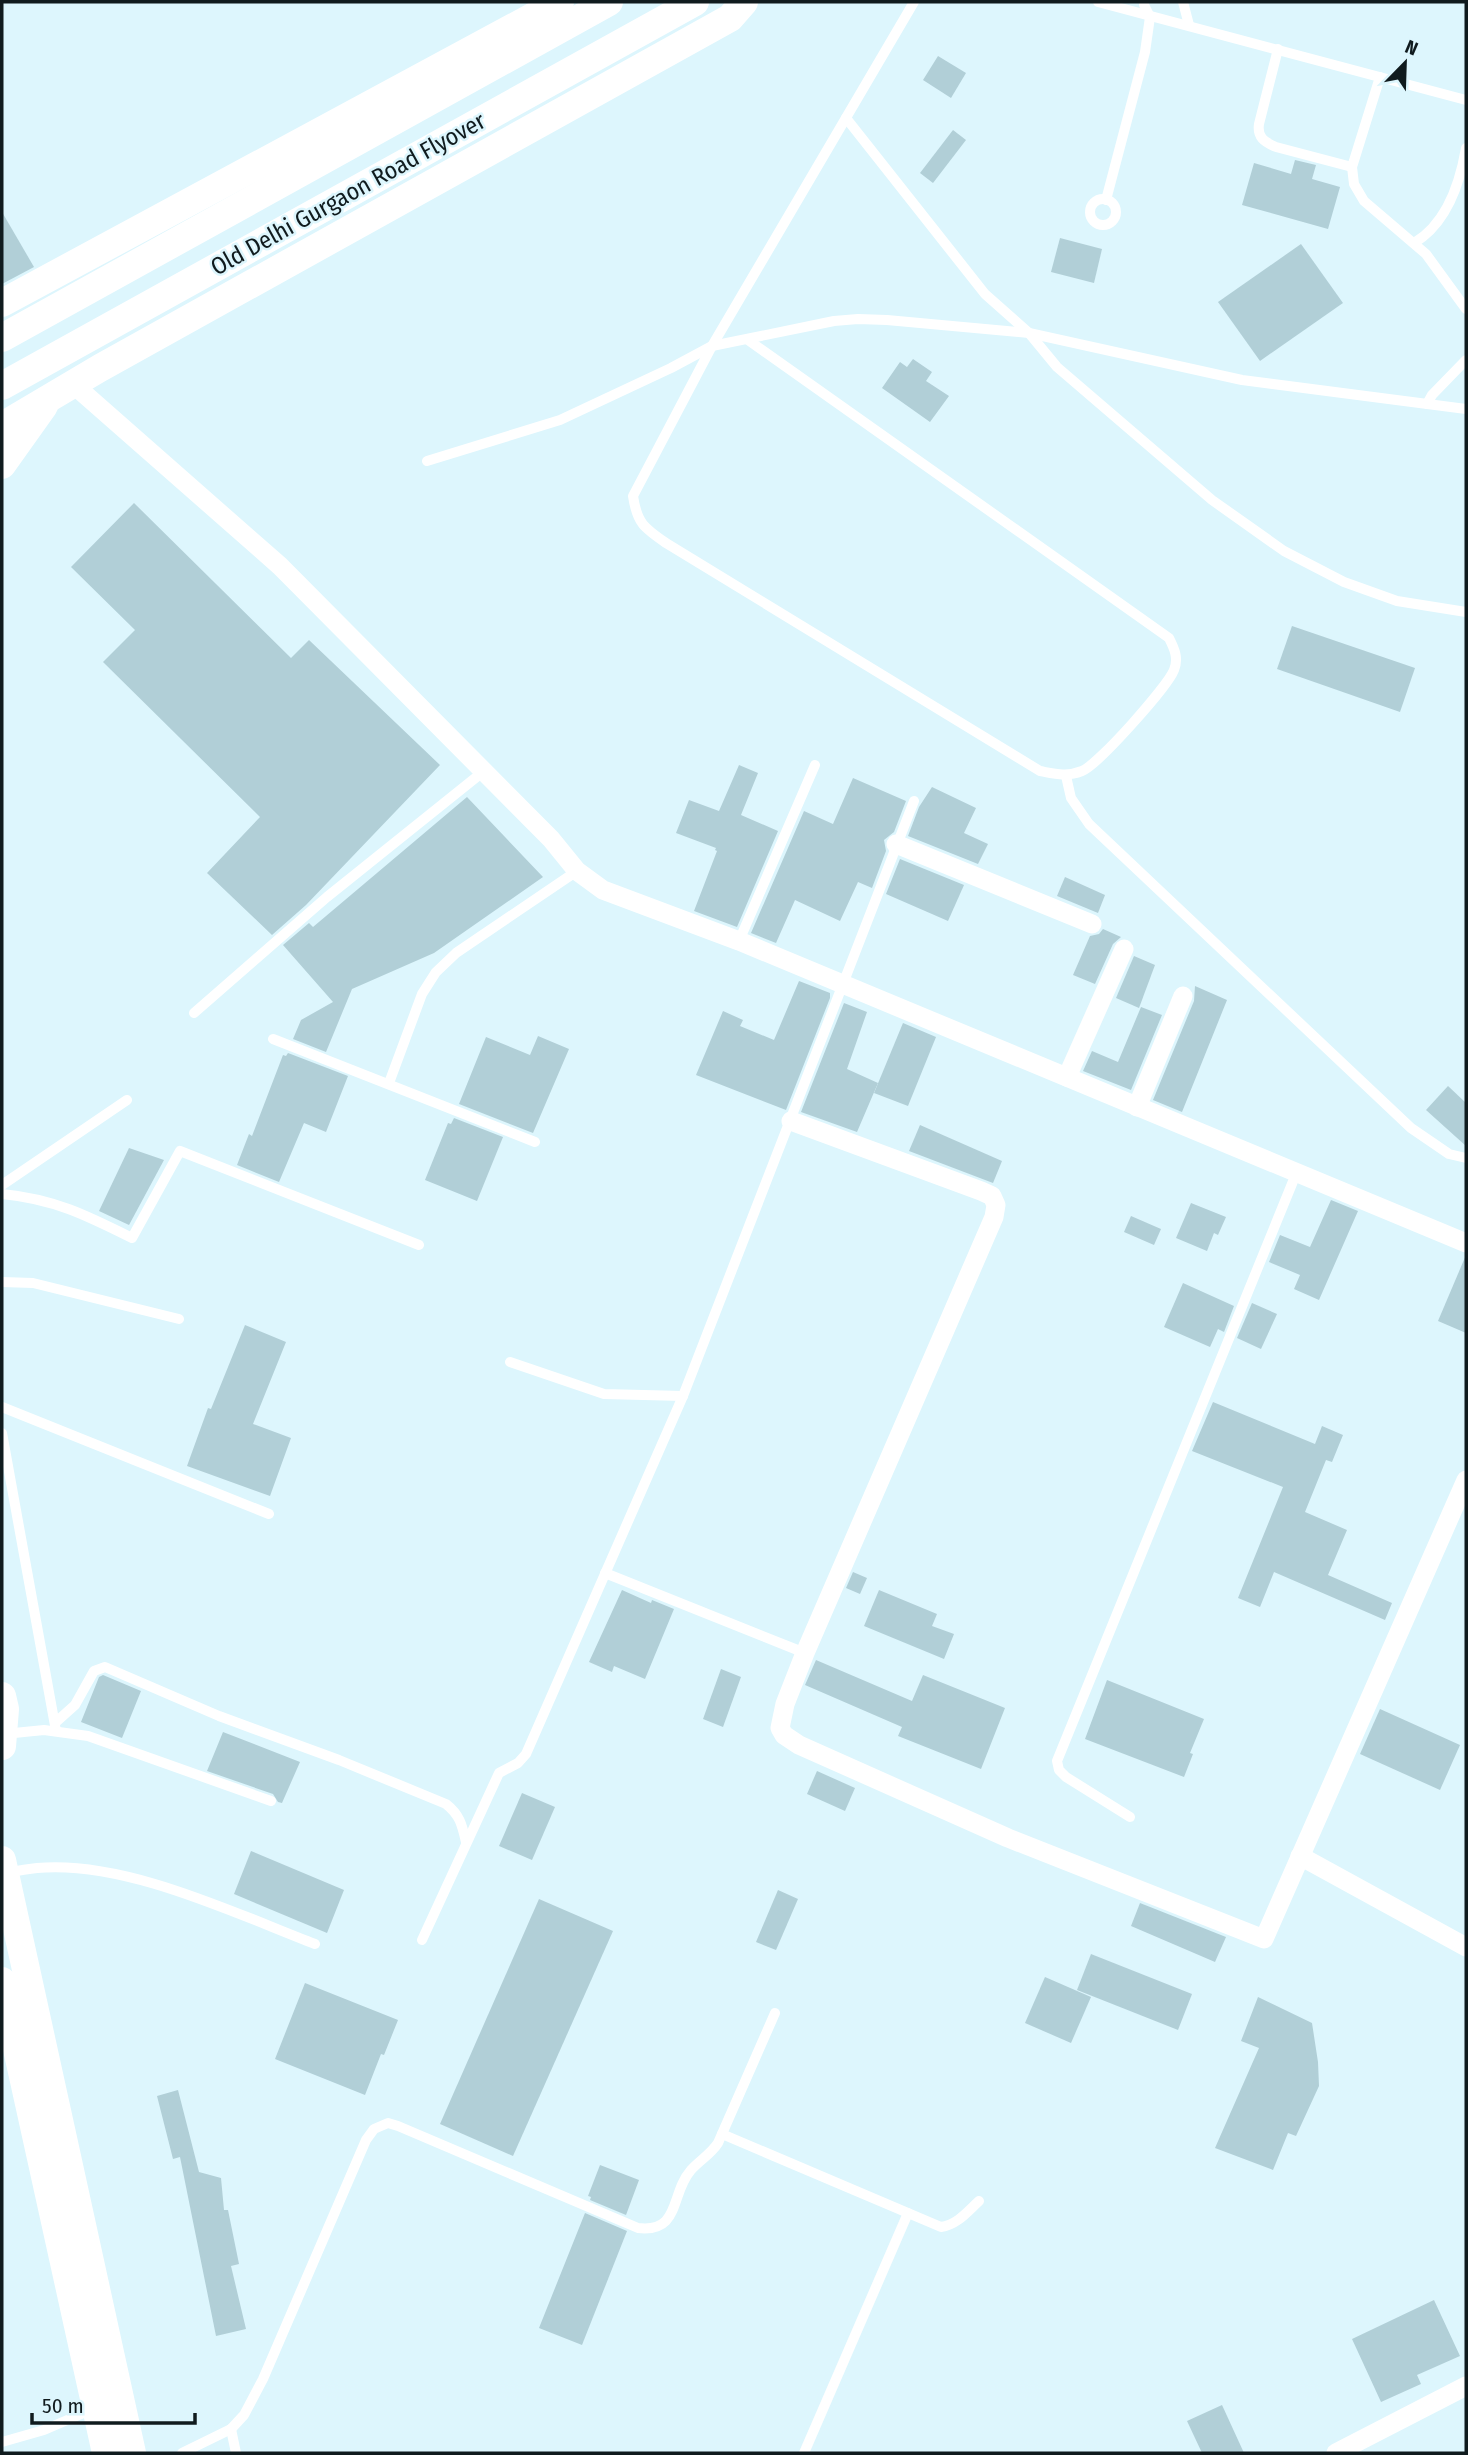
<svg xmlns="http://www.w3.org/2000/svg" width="1468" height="2455" viewBox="0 0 1468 2455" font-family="'Fira Sans Condensed',sans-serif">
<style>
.building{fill:#b1cfd7}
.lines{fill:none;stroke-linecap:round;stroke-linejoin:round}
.service{stroke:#fff;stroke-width:10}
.minor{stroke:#fff;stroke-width:19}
.secondary{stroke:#fff;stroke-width:28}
.labels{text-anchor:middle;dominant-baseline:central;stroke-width:5;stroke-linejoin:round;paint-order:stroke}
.street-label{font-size:24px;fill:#101b1e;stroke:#ddf6fd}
</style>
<rect width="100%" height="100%" fill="#ddf6fd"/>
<g class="building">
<polygon points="938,56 966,73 951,98 923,80"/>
<polygon points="953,130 966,140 933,183 920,173"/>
<polygon points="1295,160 1316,165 1312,179 1340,187 1328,229 1242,205 1254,163 1291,174"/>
<polygon points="2,212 34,267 2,284"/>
<polygon points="1060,238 1102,249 1094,283 1051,272"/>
<polygon points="1301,244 1343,303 1260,361 1218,302"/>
<polygon points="913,359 932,372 926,381 949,396 930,422 882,388 900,362 907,367"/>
<polygon points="134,503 291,658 309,640 440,765 306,905 272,935 207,873 260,817 103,662 135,630 71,567"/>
<polygon points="1292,626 1415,668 1400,712 1277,669"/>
<polygon points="739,765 758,773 741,815 778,831 737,927 694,911 717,851 715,850 716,848 676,833 689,800 719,811"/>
<polygon points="853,778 906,801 894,832 884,840 886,851 872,888 858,882 840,921 795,900 776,943 751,933 804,811 833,824"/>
<polygon points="932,787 976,808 964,833 988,844 978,864 908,836 919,807"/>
<polygon points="467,797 543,877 434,953 352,989 326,1052 293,1039 301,1020 333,1002 283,945 309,923 313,927"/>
<polygon points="900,859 964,885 948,921 886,894"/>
<polygon points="1065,877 1105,895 1098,913 1057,896"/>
<polygon points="1103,929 1121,937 1113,944 1095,984 1073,975 1090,936 1099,934"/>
<polygon points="1134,956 1155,965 1139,1008 1116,998"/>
<polygon points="799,981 830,993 830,998 786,1110 696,1075 723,1011 743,1020 740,1026 774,1040"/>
<polygon points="1195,986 1227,1000 1182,1112 1153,1100 1194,1001"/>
<polygon points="844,1003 867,1012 847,1069 878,1083 857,1132 801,1112"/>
<polygon points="1141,1007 1162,1015 1131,1090 1083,1071 1092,1051 1118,1062"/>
<polygon points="903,1023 936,1037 908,1106 874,1093"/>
<polygon points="538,1036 569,1049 533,1133 459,1104 486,1037 530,1055"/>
<polygon points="288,1053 348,1076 326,1132 304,1123 279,1182 237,1165 249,1134 252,1136 283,1055 286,1056"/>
<polygon points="1448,1086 1466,1103 1466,1146 1426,1110"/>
<polygon points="454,1118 503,1137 477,1201 425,1180 448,1123 451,1124"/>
<polygon points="920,1125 1002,1161 993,1183 909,1151"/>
<polygon points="129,1148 164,1160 129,1225 99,1211"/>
<polygon points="1331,1200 1358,1211 1319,1300 1294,1289 1300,1275 1269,1262 1280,1235 1310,1247"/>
<polygon points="1191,1203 1226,1217 1218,1235 1214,1233 1207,1251 1176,1238"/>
<polygon points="1131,1216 1161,1229 1154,1245 1124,1232"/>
<polygon points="1466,1255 1466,1333 1438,1321"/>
<polygon points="1183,1283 1234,1306 1224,1332 1218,1329 1210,1347 1164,1327"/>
<polygon points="1252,1303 1277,1314 1261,1349 1237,1338"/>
<polygon points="245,1325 286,1342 253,1424 291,1438 270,1496 187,1466 208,1408 211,1409"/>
<polygon points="1213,1402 1315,1444 1322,1426 1343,1435 1332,1462 1326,1460 1305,1512 1347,1530 1328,1575 1392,1603 1385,1620 1274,1572 1260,1607 1238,1598 1283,1487 1192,1451"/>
<polygon points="853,1572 867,1578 860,1594 846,1588"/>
<polygon points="622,1590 651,1603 652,1600 674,1609 645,1679 614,1666 612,1672 589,1662"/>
<polygon points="879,1590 937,1614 932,1626 954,1634 944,1659 864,1626"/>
<polygon points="816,1660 912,1701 923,1675 1005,1708 981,1769 898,1736 902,1727 805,1685"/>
<polygon points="721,1669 741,1677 723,1727 703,1719"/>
<polygon points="103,1675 141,1691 122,1738 81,1722 99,1677"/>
<polygon points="1107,1680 1204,1719 1190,1753 1193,1754 1184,1777 1085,1739"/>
<polygon points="1380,1709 1460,1745 1440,1790 1360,1754"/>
<polygon points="223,1732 300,1762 282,1803 278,1802 273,1794 207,1771"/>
<polygon points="817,1771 855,1788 845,1811 807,1794"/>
<polygon points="522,1793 555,1807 532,1860 499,1846"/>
<polygon points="251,1851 344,1890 327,1933 234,1894"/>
<polygon points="778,1890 798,1899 776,1950 756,1942"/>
<polygon points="539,1899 613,1931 513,2156 440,2124"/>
<polygon points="1140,1903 1226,1937 1215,1962 1131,1926"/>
<polygon points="1091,1954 1192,1994 1178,2030 1077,1990"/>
<polygon points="1045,1977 1091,1997 1071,2043 1025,2023"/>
<polygon points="305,1983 398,2020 384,2055 381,2054 365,2095 275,2059"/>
<polygon points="1258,1997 1312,2023 1318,2062 1319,2086 1296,2136 1288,2133 1273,2170 1215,2148 1259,2048 1241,2041"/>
<polygon points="178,2090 199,2172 221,2178 224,2210 228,2210 239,2264 231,2266 246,2329 216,2336 180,2157 173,2159 157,2096"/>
<polygon points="600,2165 639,2180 626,2215 590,2200 591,2197 588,2196"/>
<polygon points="585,2213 627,2231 582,2345 539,2328"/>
<polygon points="1434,2300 1460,2356 1417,2375 1421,2384 1381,2402 1352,2339"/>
<polygon points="1222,2405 1244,2453 1202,2453 1187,2421"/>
</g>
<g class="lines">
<g class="service">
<polyline points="1098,2 1466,100"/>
<polyline points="1183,2 1189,25"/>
<path d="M1278 49 1259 124C1257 137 1264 142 1276 147L1352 167"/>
<polyline points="1380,77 1352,167 1354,184 1364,201 1426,254 1466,309"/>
<polyline points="846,118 985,294 1029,333 1057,367 1212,500 1284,551 1344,582 1397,601 1466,612"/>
<circle cx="1103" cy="212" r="13"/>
<polyline points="1106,200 1145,52 1150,17 1144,5"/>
<path d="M1414 243C1446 224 1460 183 1466 148"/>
<path d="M748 340 1169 638C1174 648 1179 658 1174 670 1168 686 1098 765 1082 771 1067 777 1056 774 1040 771L666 543C644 528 637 523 633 496L712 346 914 2"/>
<polyline points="1427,404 1432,395 1466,360"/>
<polyline points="427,461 560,420 671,368 712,346 834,321 858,319 887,320 1029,333 1242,380 1466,409"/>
<polyline points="1066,776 1071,798 1089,824 1411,1128 1449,1154 1466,1158"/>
<polyline points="739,941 815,765"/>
<polyline points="194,1013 327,897 484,771"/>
<polyline points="273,1039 535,1142"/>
<polyline points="389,1083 422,994 436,972 456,953 577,871"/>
<polyline points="2,1185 127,1100"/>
<path d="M2 1194C54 1199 86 1215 132 1238L180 1151 419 1245"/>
<polyline points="2,1282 33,1283 179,1319"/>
<polyline points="510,1362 604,1394 683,1396"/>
<polyline points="2,1407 269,1514"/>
<polyline points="2,1433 56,1731"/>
<polyline points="605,1573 805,1653"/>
<path d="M56 1722 75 1705 94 1671 105 1667 219 1716 339 1760 446 1804C460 1815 462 1825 466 1842"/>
<polyline points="4,1734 44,1730 88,1736 271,1801"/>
<polyline points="1130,1817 1066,1777 1059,1770 1057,1761 1296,1174"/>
<path d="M5 1873C16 1871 27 1869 37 1868 125 1860 234 1913 315 1944"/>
<polyline points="422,1940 499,1773 518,1763 526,1754 683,1396 914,801"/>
<path d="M722 2134 941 2227C957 2225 968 2211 979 2201"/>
<polyline points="231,2429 236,2453"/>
<polyline points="2,2442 44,2430 93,2409"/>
<path d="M182 2453 231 2429 244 2415 263 2379 366 2140 374 2129 388 2123 398 2126 638 2228C681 2233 670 2194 691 2170 700 2160 711 2154 718 2143L775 2013"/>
<polyline points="804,2453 908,2213"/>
</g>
<g class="minor">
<polyline points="73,384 280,566 551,839 577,871 603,890 739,941 1466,1243"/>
<polyline points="896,844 1092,924"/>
<polyline points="1067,1077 1124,949"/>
<polyline points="1137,1107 1183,996"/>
<polyline points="791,1121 981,1191 992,1196 996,1205 994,1217 805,1653 785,1704 780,1728 784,1735 799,1745 1008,1838 1264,1939 1466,1480"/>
<polyline points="1300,1856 1466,1947"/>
<polyline points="1336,2453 1466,2386"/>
</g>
<g class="secondary">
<polyline points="2,303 560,2"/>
<polyline points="2,338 609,2"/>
<polyline points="2,386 695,2"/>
<polyline points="2,426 100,368 730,18 744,2"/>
<polyline points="2,465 44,406"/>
<polyline points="2,1696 5,1709 2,1746"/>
<polyline points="2,1860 132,2453"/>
<polyline points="2,1981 106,2453"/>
</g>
</g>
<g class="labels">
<g class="street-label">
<text transform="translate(348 194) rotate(-29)">Old Delhi Gurgaon Road Flyover</text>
</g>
</g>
<rect width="1468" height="2455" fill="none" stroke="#101b1e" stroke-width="7"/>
<g transform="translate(1405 63) rotate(23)" stroke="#ddf6fd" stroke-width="5" paint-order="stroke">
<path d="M0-5L12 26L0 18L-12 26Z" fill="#101b1e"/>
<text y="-10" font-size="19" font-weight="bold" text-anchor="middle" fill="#101b1e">N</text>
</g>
<path d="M32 2413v10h163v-10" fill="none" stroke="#101b1e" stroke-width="3.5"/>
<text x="42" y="2413" font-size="21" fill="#101b1e" stroke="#ddf6fd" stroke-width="5" paint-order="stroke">50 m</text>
</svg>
